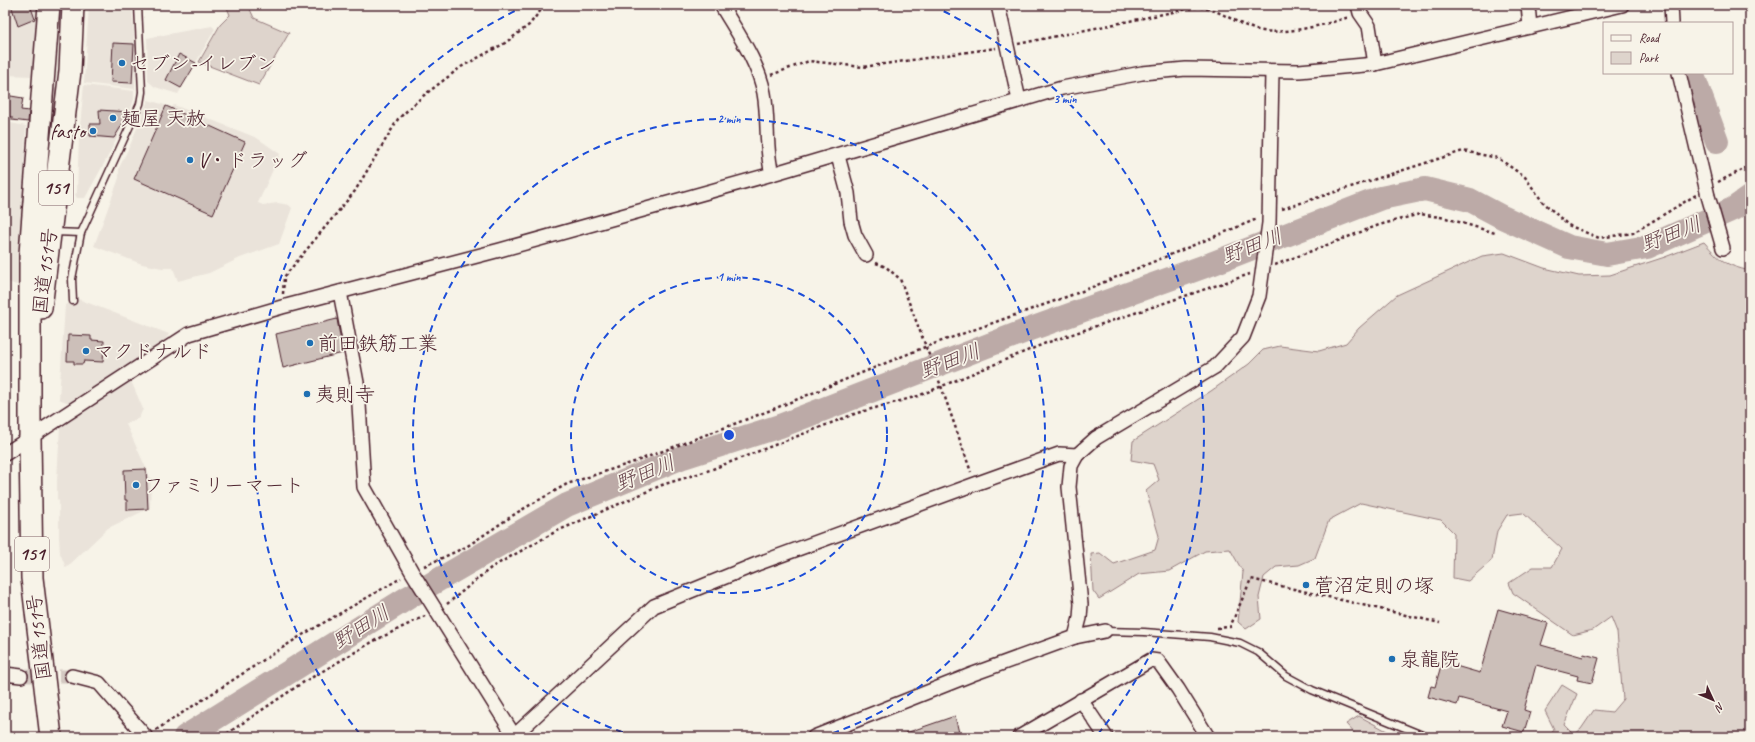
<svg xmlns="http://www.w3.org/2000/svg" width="1755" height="742" viewBox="0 0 1755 742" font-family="Caveat,'Klee One',sans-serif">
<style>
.built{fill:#eae3da}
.green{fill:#ded4cc;stroke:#947a7c}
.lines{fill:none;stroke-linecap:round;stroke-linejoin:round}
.river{stroke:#bcaaa7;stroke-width:24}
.building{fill:#ccbfb9;stroke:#4a1f2b}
.minor-tunnel{stroke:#d4c9c2;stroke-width:13;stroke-dasharray:13 6;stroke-linecap:butt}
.service-casing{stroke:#4a1f2b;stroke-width:9}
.minor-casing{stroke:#4a1f2b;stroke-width:16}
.trunk-casing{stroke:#4a1f2b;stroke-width:24}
.path{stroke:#4a1f2b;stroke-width:2.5;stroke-dasharray:3 3;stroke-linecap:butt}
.service{stroke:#f7f3e8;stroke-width:6}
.minor{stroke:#f7f3e8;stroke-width:13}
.trunk{stroke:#f7f3e8;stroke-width:21}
.ring{fill:none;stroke:#1d4ed8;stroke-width:2;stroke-dasharray:7 5}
.poi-dot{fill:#1f6fb2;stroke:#f7f3e8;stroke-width:1.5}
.labels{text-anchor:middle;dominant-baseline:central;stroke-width:3.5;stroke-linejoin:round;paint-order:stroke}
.shield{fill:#f7f3e8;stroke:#7e5f64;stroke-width:1}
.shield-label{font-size:19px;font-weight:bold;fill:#4a1f2b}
.poi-label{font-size:20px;fill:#4a1f2b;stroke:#f7f3e8;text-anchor:start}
.street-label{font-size:20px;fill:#4a1f2b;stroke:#f7f3e8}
.water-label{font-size:21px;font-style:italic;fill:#6c4950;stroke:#f7f3e8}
.centre{fill:#1d4ed8;stroke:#f7f3e8;stroke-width:2}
.ring-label{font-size:12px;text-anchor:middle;font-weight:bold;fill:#1d4ed8;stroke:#f7f3e8;stroke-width:3.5;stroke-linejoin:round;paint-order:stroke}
</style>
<rect width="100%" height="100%" fill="#f7f3e8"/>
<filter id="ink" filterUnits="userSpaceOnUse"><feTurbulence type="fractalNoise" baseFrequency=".025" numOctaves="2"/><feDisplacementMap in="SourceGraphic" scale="8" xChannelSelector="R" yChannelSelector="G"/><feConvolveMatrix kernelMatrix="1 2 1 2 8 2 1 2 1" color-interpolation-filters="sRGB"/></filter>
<g filter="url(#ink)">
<g class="built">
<polygon points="5,5 38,5 32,76 5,75"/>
<polygon points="89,5 132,5 136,67 135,89 84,83"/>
<polygon points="212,26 215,29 178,94 155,87 148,81 147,38"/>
<polygon points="84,85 134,91 134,99 130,112 106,160 85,198 77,198 75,194 77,193 79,136"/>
<polygon points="148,100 172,107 174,105 257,138 280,154 258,203 263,205 278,203 289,205 292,208 279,244 240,258 209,273 178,281 173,268 162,268 142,264 94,246 119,178 119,168 131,143"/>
<polygon points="5,122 26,126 20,286 5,281"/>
<polygon points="78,299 169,334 162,345 69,403 59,399 65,305"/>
<polygon points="126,380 131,381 143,409 139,418 126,424 151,479 150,508 108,528 66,568 60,553 59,537 59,501 57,499 57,481 60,426"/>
</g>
<g class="green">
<polygon points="226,5 248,5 254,18 289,33 259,85 199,62 220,25 230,15"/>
<path d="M1704 242C1721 261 1725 265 1750 271V737H1550L1554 729 1545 711 1562 685 1577 694 1564 725 1574 735 1581 729 1594 710 1612 712 1623 699 1617 632 1611 617 1593 630 1573 635 1513 593 1509 583 1533 567H1552L1562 549 1523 513 1507 515 1497 531 1492 560 1468 581 1453 578 1454 533 1441 520 1361 503 1329 520 1315 558 1299 565 1276 567 1264 577 1259 597 1261 619 1246 629 1238 622 1243 572 1230 549 1205 551 1169 571 1139 574 1099 599 1093 591 1091 554 1100 553 1114 564 1155 550 1159 536 1146 491 1159 480 1153 464 1131 460 1133 441 1211 391 1249 364 1263 350 1280 346 1319 351 1346 343 1359 328 1397 295 1482 256 1504 253 1544 268 1579 276 1610 275 1665 257Z"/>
<polygon points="1359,716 1398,737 1358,737 1346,724"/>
</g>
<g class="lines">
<g class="river">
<polyline points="1692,73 1717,141"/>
<polyline points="185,737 409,597 567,505 683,457 780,426 1028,330 1211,264 1381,198 1425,189 1470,200 1502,217 1569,247 1607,254 1647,247 1733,209 1750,197"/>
</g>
</g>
<g class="building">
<polygon points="11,5 30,5 35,19 18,26"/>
<polygon points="113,43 134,44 132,83 111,82"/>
<polygon points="179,54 196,63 181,88 166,80"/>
<polygon points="5,95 23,98 21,110 29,111 28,122 12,120 12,117 5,116"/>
<polygon points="166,106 245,142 213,214 134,179"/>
<polygon points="99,110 130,112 114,138 90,136 90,124 100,124"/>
<polygon points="337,319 343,353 283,368 276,334"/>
<polygon points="68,335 91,336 91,340 104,341 103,362 84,361 83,364 74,364 74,361 67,361"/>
<polygon points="146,469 148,509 127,510 127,500 125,500 124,470"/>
<polygon points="1498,609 1548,623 1541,645 1583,657 1584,654 1599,658 1592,683 1577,680 1578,676 1536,665 1524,710 1530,712 1524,732 1502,726 1507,711 1459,698 1457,705 1428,697 1431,686 1435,687 1442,662 1480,673"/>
<polygon points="955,716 960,737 900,737 900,735"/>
</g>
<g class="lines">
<polyline class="minor-tunnel" points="21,676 72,676"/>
<g class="service-casing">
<g id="service">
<polyline points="54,232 81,233 140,104 142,92 138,5"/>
<polyline points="73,301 72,279 81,233"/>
<polyline points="1105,631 1144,632 1210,637 1240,643 1258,652 1286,676 1312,690 1427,737"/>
</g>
</g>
<g class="minor-casing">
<g id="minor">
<path d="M721 5C736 31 759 63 764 93 769 120 765 148 772 174"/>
<polyline points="998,5 1019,100"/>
<polyline points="1358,5 1360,13 1369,26 1375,64"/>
<polyline points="1528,5 1530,27"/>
<polyline points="1671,5 1672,23"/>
<polyline points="1679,73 1708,196 1723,248"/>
<polyline points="838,156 848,193 851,221 855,235 866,255"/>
<polyline points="340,292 358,388 364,487 412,572 515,737"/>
<polyline points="5,454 189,334 282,307 500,250 772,174 1062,88 1142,73 1186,69 1299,71 1375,64 1622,5"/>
<polyline points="1075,637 1105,631"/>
<polyline points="5,674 21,676"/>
<polyline points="72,676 99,683 146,737"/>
<polyline points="1081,700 1106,737"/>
<polyline points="514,736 654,606 757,564 975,484 1059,454 1077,455"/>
<polyline points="814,737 973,674 1075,637 1080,618 1081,604 1069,487 1071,466 1077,455 1096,438 1215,367 1243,337 1259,296 1269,223 1272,72"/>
<polyline points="1019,737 1151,660 1158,661 1178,689 1208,737"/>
</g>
</g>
<g class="trunk-casing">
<g id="trunk">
<polyline points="49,5 30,254 30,438 32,578 51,737"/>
<polyline points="41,308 70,71 73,5"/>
</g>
</g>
<g class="path">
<path d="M1018 44 1197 7C1220 9 1233 22 1254 29 1278 37 1325 25 1349 17"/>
<polyline points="771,75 809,61 863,67 996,48"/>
<polyline points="1718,182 1750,166"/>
<polyline points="1282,209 1463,151 1498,158 1525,177 1542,201 1568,225 1599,238 1633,233 1696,195"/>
<polyline points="876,263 886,267 900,279 941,386 971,472"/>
<polyline points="1275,265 1379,225 1420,214 1446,218 1495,233"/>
<polyline points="283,294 284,277 355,191 398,119 423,96 461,67 505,43 529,25 545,5"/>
<polyline points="424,566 466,547 518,512 567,484 634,462 771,410 925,347 1080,292 1257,219"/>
<polyline points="447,604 492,567 555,532 662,485 710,470 857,413 918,396 1046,343 1250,274"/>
<polyline points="1217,628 1230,627 1251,579 1440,623"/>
<polyline points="156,730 299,637 401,578"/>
<polyline points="222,737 299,685 374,641 425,616"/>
</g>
<use href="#service" class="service"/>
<use href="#minor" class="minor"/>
<use href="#trunk" class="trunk"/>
</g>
</g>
<g class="ring">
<circle cx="729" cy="435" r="158"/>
<path d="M634 736A316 316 0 1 1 824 736"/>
<path d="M360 734A475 475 0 0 1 525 6M933 6A475 475 0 0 1 1098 734"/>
</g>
<g class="poi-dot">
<circle cx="122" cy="63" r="4"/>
<circle cx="113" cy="118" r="4"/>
<circle cx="93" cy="131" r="4"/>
<circle cx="190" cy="160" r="4"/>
<circle cx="310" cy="343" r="4"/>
<circle cx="86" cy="351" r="4"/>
<circle cx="307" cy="394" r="4"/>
<circle cx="136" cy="485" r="4"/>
<circle cx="1306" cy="585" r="4"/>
<circle cx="1392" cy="659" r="4"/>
</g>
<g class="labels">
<g class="shield">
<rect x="39" y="171" width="34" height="34" rx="3"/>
<rect x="15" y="537" width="34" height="34" rx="3"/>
</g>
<g class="shield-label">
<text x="56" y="188">151</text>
<text x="32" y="554">151</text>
</g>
<g class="poi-label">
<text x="130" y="63">セブン-イレブン</text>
<text x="121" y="118">麺屋 天赦</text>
<text x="85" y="131" text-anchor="end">fasto</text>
<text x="198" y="160">V・ドラッグ</text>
<text x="318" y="343">前田鉄筋工業</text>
<text x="94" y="351">マクドナルド</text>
<text x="315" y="394">夷則寺</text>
<text x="144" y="485">ファミリーマート</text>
<text x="1314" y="585">菅沼定則の塚</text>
<text x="1400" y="659">泉龍院</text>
</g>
<g class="street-label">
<text transform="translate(45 271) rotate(-83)">国道151号</text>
<text transform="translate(39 637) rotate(-97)">国道151号</text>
</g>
<g class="water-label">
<text transform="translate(1671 234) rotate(-21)">野田川</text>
<text transform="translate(1252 246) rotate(-21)">野田川</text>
<text transform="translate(950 361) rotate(-21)">野田川</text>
<text transform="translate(645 473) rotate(-22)">野田川</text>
<text transform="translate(361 627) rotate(-32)">野田川</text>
</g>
</g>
<circle cx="729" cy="435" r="6" class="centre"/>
<g class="ring-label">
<text x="1065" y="103">3 min</text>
<text x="729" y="123">2 min</text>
<text x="729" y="281">1 min</text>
</g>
<rect width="1755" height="742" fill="none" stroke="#f7f3e8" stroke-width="20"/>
<rect x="10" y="10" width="1735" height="722" fill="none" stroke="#4a1f2b" stroke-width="1.5" filter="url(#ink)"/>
<rect x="1603" y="22" width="130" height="52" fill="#f7f3e8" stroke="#b29e9c"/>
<rect x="1611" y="35" width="20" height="6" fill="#f7f3e8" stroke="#b29e9c"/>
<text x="1639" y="42" font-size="12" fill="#4a1f2b">Road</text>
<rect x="1611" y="52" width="20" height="12" fill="#ded4cc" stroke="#b29e9c"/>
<text x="1639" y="62" font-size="12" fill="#4a1f2b">Park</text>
<g transform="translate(1713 700) rotate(134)" stroke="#f7f3e8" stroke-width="3" paint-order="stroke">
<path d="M0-3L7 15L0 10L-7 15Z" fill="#4a1f2b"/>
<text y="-6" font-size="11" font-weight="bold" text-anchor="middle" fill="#4a1f2b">N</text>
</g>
</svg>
